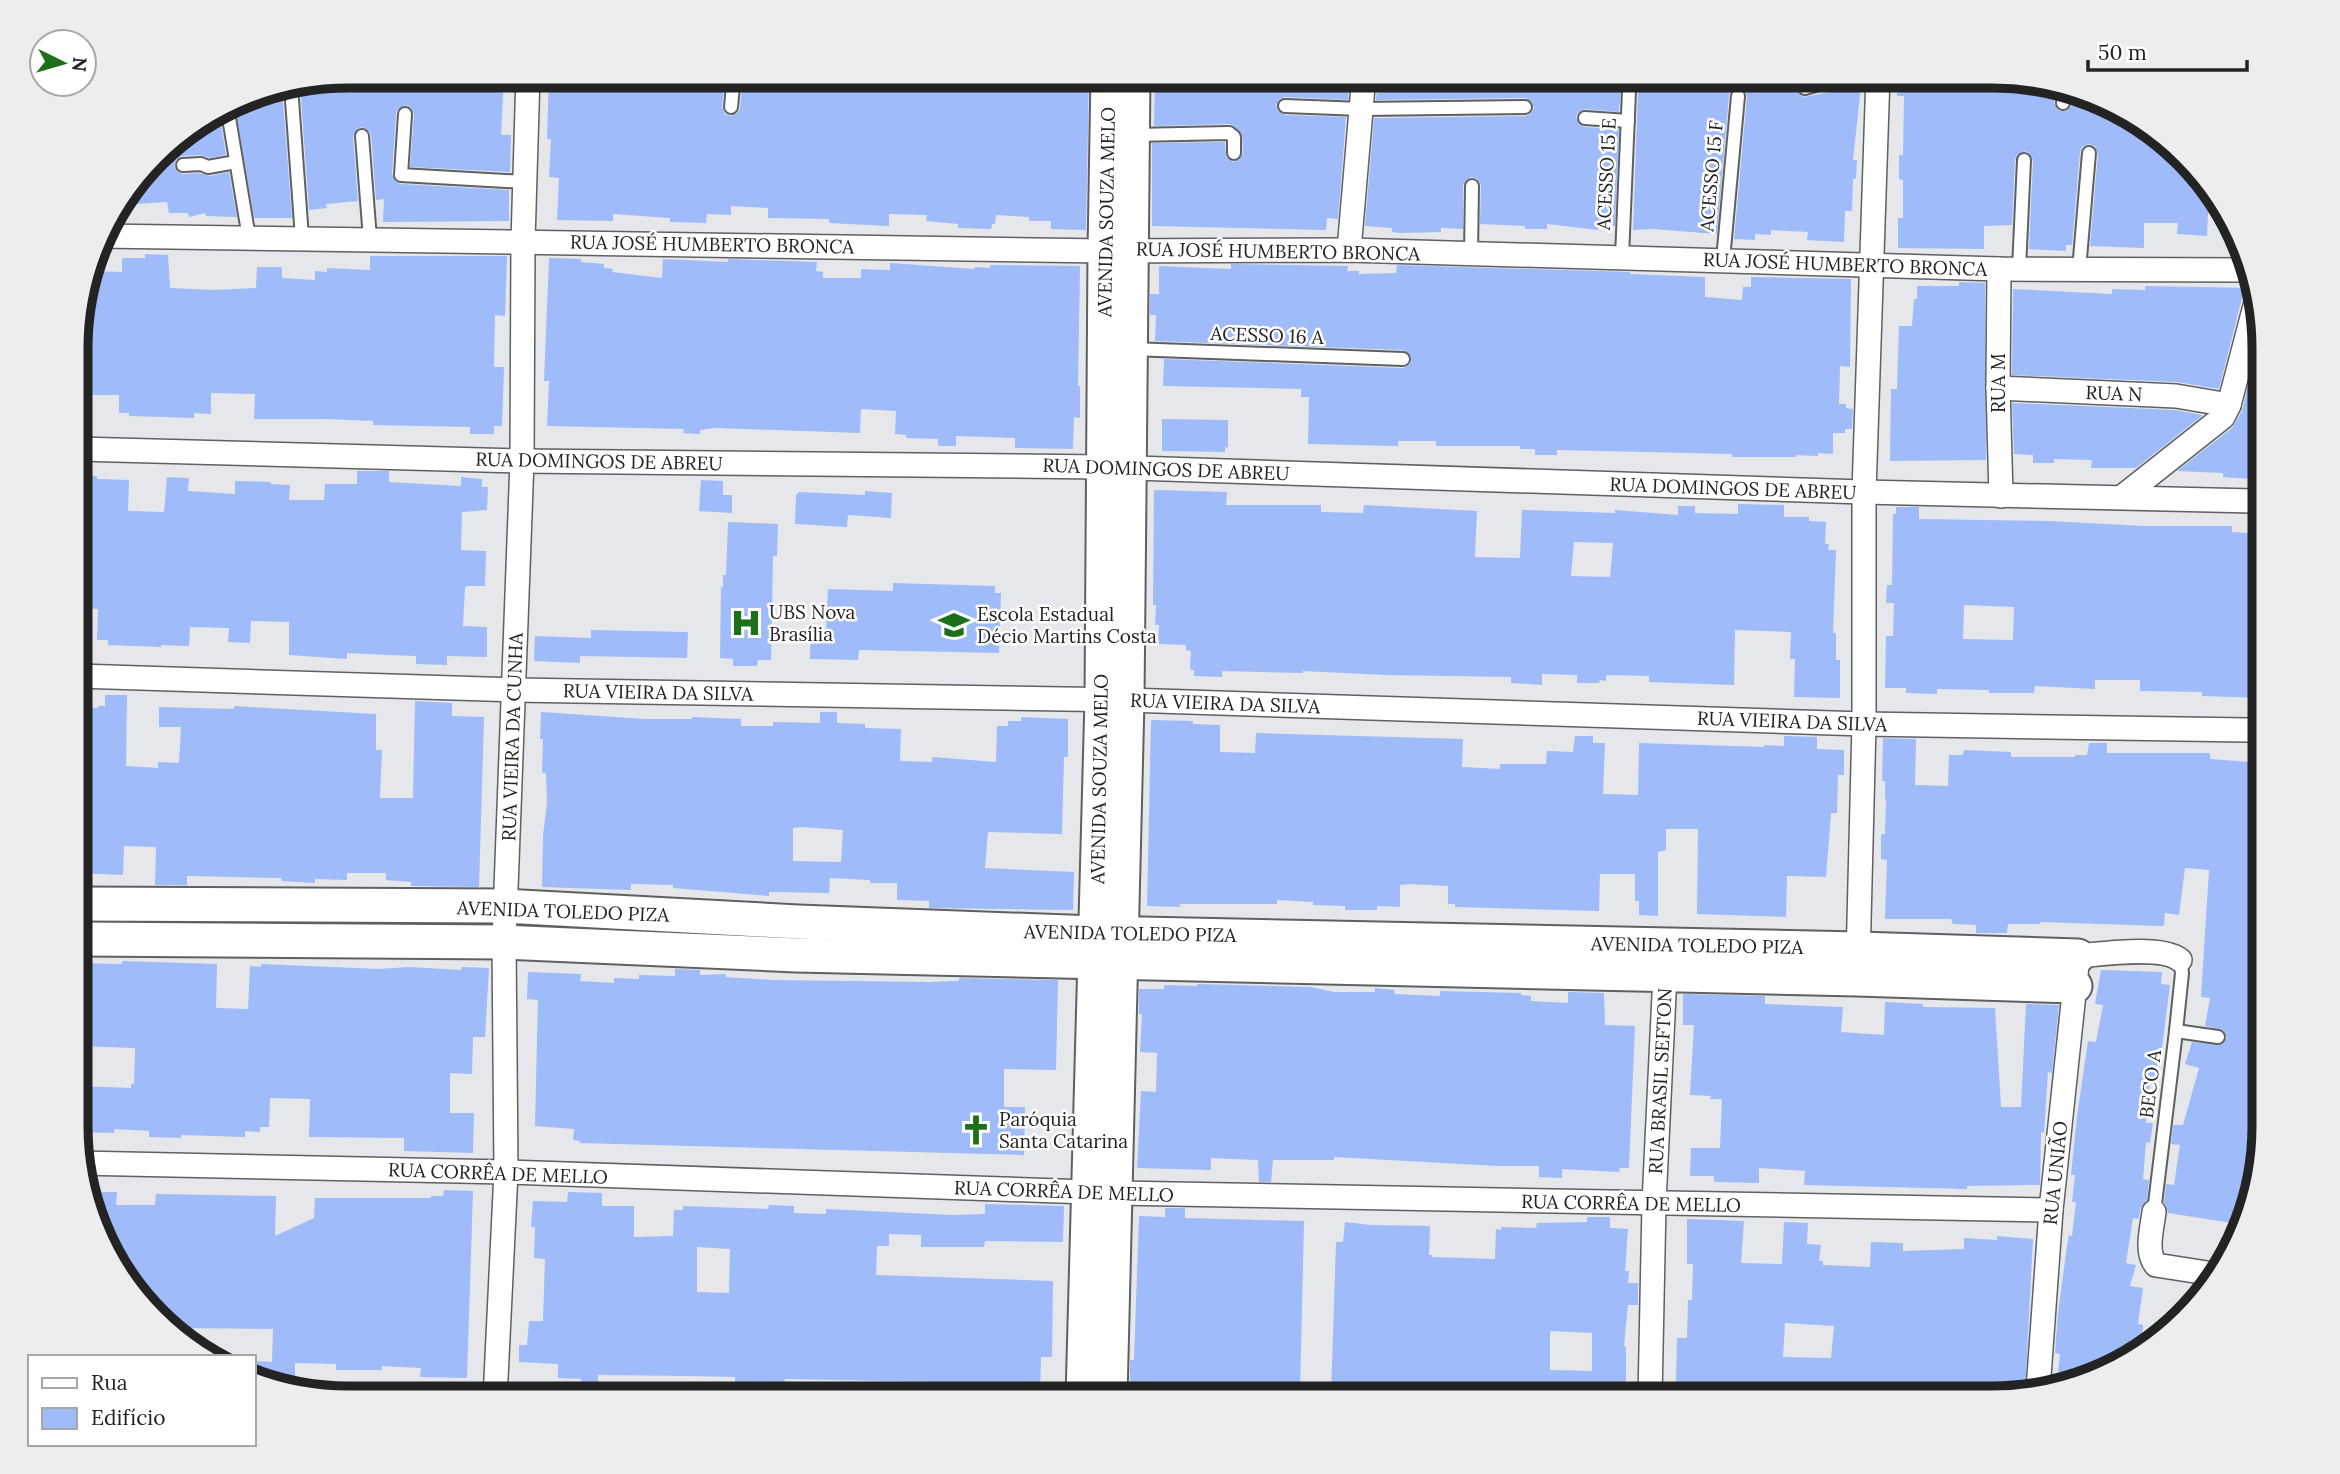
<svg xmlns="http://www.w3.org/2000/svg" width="2340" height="1474" viewBox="0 0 2340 1474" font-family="Lora,serif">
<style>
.building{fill:#9fbbf9;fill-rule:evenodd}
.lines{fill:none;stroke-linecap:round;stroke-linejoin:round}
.lane-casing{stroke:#5e6062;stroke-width:16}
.street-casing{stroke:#5e6062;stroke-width:26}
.secondary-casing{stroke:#5e6062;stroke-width:37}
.lane{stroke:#fff;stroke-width:12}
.street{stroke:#fff;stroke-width:23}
.secondary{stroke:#fff;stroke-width:33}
.labels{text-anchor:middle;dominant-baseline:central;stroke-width:5;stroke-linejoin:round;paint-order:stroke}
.street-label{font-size:19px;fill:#232324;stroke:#fff}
.poi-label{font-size:19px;fill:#232324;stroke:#fff;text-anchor:start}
.rim{fill:none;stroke:#232324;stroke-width:9}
</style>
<rect width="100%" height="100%" fill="#e5e7ea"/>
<g class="building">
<polygon points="347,75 504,75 501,135 511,135 510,172 410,167 414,114 410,107 405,105 398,109 396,113 392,174 396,182 401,184 509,190 509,221 383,222 384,199 376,200 371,135 369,131 362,127 357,129 353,137 358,201 326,204 327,208 309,210 300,85"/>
<polygon points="549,75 725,75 722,107 725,114 731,116 738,113 740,108 743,75 1089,75 1086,230 1051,229 1051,221 1029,221 1029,217 996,215 995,224 992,224 991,229 958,228 958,224 926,221 927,215 889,214 889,226 829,223 829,219 768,218 768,208 731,206 731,215 707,214 706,223 670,222 670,218 613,214 613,221 557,220 559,178 549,177 551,139 547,139"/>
<polygon points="1155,75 1350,75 1348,100 1285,97 1280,99 1276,105 1278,111 1285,115 1346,117 1338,219 1327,218 1326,230 1152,226 1152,143 1225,142 1226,157 1233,162 1239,160 1243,153 1242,134 1230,124 1154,126"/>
<polygon points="1378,75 1818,75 1798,82 1797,91 1804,97 1861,86 1853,160 1857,160 1856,179 1853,179 1852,211 1845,211 1844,242 1807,240 1808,232 1771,230 1771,235 1755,234 1755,240 1734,239 1747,97 1744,89 1738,87 1731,90 1729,95 1717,234 1653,229 1633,230 1638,91 1634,84 1629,82 1621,87 1619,112 1585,109 1578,113 1576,117 1578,122 1584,127 1619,129 1615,226 1598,224 1598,230 1547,224 1547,229 1525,229 1525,226 1480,224 1481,185 1477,179 1471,177 1467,179 1463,185 1463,229 1441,228 1441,232 1400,233 1392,232 1392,228 1365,226 1374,118 1525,116 1530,114 1534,108 1532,102 1525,98 1376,100"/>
<polygon points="1897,75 1993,75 2055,84 2054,103 2059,111 2066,111 2071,107 2073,89 2144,121 2209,191 2207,236 2177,234 2178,223 2144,223 2144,248 2090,246 2098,154 2095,146 2089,144 2082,147 2080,152 2072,245 2066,245 2066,251 2029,249 2033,160 2029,153 2024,151 2017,155 2015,160 2012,225 1984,226 1984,249 1898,248 1898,218 1903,218 1903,180 1899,179 1899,155 1903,155 1904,96 1897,96"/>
<polygon points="282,88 292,218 254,218 234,102 244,96"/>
<polygon points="219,111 226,155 209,158 201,155 182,156 176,160 174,166 178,172 183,174 199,173 210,176 229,172 237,217 206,216 205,213 189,217 188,213 169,213 167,202 120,205 168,143"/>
<polygon points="145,254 168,255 170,288 214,290 256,288 257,267 282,267 282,278 315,280 315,271 327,272 327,268 370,270 370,256 507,256 505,316 495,315 494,367 504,367 502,426 494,426 494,434 470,434 470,427 373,425 373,421 326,419 254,419 255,394 211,393 211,414 194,413 194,418 129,416 129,413 119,413 119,395 78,395 78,312 90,271 122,272 122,258 145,258"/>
<polygon points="549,258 581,259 581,262 604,264 604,268 613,269 612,272 662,278 663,259 728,262 728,259 817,262 816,271 823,272 823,278 861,278 861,269 890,270 890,263 975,269 975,267 990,268 990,265 1080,266 1078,386 1080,386 1080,418 1074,417 1073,449 1015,448 1015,438 956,436 956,446 938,446 938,439 906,438 906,435 895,434 896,411 861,409 860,433 715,428 700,430 700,434 683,433 684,429 547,426 549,381 544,381"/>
<polygon points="1231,264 1348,266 1347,271 1359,271 1359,274 1396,273 1397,265 1630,272 1630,274 1705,277 1705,297 1742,300 1743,287 1751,287 1751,277 1851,279 1850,367 1840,366 1839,404 1846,404 1846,408 1853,409 1852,429 1845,429 1845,433 1833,433 1833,454 1818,453 1818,456 1796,455 1796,457 1732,457 1732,454 1557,450 1557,455 1535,455 1535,449 1520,449 1520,446 1436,446 1436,441 1398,441 1398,446 1308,444 1309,397 1301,397 1301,389 1163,386 1164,359 1403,368 1410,364 1411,356 1403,350 1155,341 1156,315 1150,315 1150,294 1159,294 1159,266 1231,269"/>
<polygon points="1959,282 1985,283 1986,460 1890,461 1891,389 1897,389 1899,326 1912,326 1914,299 1917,299 1917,286 1959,286"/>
<polygon points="2145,286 2252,288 2242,298 2219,389 2177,382 2012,375 2013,289 2112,294 2112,289 2145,290"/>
<polygon points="2248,386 2264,387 2264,480 2223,477 2223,473 2177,471 2232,428 2242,411"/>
<polygon points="2012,403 2175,410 2203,415 2136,468 2091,468 2092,460 2054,459 2054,463 2033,463 2033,455 2014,454"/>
<polygon points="1162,419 1228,420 1228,448 1225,447 1225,452 1162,451"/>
<polygon points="357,471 389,471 389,482 461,486 461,477 482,479 482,487 488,487 487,510 462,512 461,550 486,551 485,586 467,586 465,588 463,626 487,627 487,657 447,656 447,665 416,664 416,656 388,655 347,653 347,659 289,655 289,622 251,621 250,643 228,642 229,628 190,627 189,646 161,645 161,647 108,645 108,640 97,640 98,609 87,608 87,585 78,584 78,475 97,476 97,479 129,480 128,511 164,512 167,477 189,478 188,491 235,494 235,481 271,482 270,484 290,485 289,500 324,500 325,484 357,484"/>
<polygon points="701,480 723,481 723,495 732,495 732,513 699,511"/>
<path d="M1154 490 1227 492 1226 505H1321V512L1363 513 1364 505 1477 511 1475 557 1520 558 1522 510 1615 513V510L1678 515V506H1695V513L1738 514V504L1784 505V517H1809V521L1826 522 1825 544H1829L1828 550H1836L1833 633H1836V660H1840V698L1794 697 1795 659H1790L1791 632 1735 630 1734 685 1649 682V676L1606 675V681L1600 680 1599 683H1577V675L1542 674V685L1511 683V677L1385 675 1303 671V673L1222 671V677L1194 676V670H1191L1190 666 1191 651 1186 650V645L1158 644 1159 625H1155L1156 605H1153ZM1574 542 1613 543 1610 577 1571 576Z"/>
<polygon points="865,491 892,493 891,518 848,515 847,527 795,524 796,495 799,492 865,495"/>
<path d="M1896 507H1919V519L2048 521 2144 526H2232V532L2264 534V564L2255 563 2252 596 2264 597V698L2202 696V692L2140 691V680H2095V689L2035 686 2034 693H1989V690L1937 689V694L1906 693V688H1885L1886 636H1893L1894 603H1886L1887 585H1892L1893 514H1896ZM1964 605 2014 607 2013 640 1963 639Z"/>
<polygon points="728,522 778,524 777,556 773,556 771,660 758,660 757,666 733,666 733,659 720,658 721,587 723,587 723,575 726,575"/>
<polygon points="893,583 995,586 995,593 1001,593 999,653 859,650 858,660 810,659 811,631 826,632 828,589 893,591"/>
<polygon points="591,630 688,632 687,658 580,656 580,663 534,661 535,636 591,638"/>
<polygon points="105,695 127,695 126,766 158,768 158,762 179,763 181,727 159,727 159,707 234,709 234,706 376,714 376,750 382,750 380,798 413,798 415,701 452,703 452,716 484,717 479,887 411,886 411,882 386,880 386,873 347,873 347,880 315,879 315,883 282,881 281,878 187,876 187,885 155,885 156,847 124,846 123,875 78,873 78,707 98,708 98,706 105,706"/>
<path d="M541 712 645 719H692V717L741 719V726H773V722L820 723V712H837V723L865 724V728L901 729 900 761 932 762V757L996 762 997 726H1008V721H1021V717L1068 719V757H1064L1062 834 988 832 985 868 1074 872 1073 910 929 908V901L897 900V883H870V880L830 878 829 893 769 892V896L673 888V885L631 884V890L542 887 543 836 547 803 546 773H542L543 739H540ZM802 827 843 830 841 862 793 861V828Z"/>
<polygon points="1151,720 1193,721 1193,724 1220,725 1220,752 1255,753 1256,733 1463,739 1462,767 1500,769 1500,764 1546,764 1547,751 1573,752 1575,736 1593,736 1593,743 1605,743 1603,794 1638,795 1639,743 1764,747 1764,745 1784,746 1784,736 1817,737 1817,749 1844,750 1844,775 1838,775 1837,813 1831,813 1826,877 1787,876 1786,917 1697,914 1698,829 1666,829 1666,850 1658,852 1658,916 1639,915 1639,901 1635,901 1635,874 1600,874 1599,911 1455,907 1455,904 1448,904 1448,886 1409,884 1400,885 1400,907 1377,906 1377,910 1345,910 1345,906 1313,905 1313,902 1277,900 1277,904 1180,904 1180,907 1147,906"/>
<polygon points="1883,738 1916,739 1915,785 1948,786 1949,755 1963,755 1964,750 2011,752 2011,757 2075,757 2075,755 2087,755 2089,743 2107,743 2107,753 2210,753 2210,759 2264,763 2264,1136 2250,1214 2245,1225 2168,1213 2164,1203 2166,1184 2174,1185 2180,1145 2171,1144 2173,1125 2183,1125 2199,1068 2185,1064 2192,1042 2221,1045 2227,1038 2223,1030 2205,1026 2210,998 2201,997 2209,870 2185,868 2179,915 2165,913 2164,925 2162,926 2040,922 2040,924 2008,924 2007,933 1976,933 1976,925 1953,924 1951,919 1885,919 1887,860 1881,859 1881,834 1885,834 1886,799 1885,799 1885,781 1882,781"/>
<polygon points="122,961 217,964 216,1008 248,1009 250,966 261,967 261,964 379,969 409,967 461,970 462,967 489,968 485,1037 473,1037 472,1074 450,1073 450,1113 474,1113 473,1153 404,1151 404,1138 309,1137 310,1099 270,1098 269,1127 260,1127 260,1132 245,1131 245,1137 181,1135 181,1138 149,1137 149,1131 114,1129 114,1133 78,1132 78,1086 131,1088 131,1084 134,1084 135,1048 78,1046 78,963 122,964"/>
<polygon points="675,969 700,970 700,975 726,974 726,977 774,980 928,982 959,981 959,978 1058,980 1056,1070 1004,1069 1004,1107 1025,1107 1024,1155 579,1143 580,1141 573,1140 574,1129 535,1126 538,1000 527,999 528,972 581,974 580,981 614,983 614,978 639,979 639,975 675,976"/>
<polygon points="2101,970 2162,972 2161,984 2170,985 2161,1056 2158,1055 2156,1085 2150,1084 2146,1123 2153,1123 2150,1143 2146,1142 2143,1179 2149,1180 2147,1201 2140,1209 2139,1219 2133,1218 2126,1263 2136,1265 2130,1286 2143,1288 2138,1324 2143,1325 2141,1351 2128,1362 2057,1384 2060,1354 2055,1353 2058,1313 2067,1246 2069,1235 2072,1236 2076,1202 2072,1202 2075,1175 2071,1175 2077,1116 2088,1041 2096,1042 2103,1005 2095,1004"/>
<polygon points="1197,984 1311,987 1334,992 1375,992 1375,988 1394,990 1395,994 1440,996 1440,991 1521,993 1521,995 1531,996 1531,1001 1568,1003 1568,992 1604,993 1605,1025 1635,1026 1629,1168 1620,1168 1619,1172 1562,1169 1562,1178 1539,1177 1539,1166 1498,1166 1334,1157 1334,1160 1273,1160 1271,1182 1259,1182 1258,1160 1211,1158 1211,1170 1137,1168 1141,1091 1156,1092 1157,1053 1140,1052 1142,1014 1139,1014 1139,989 1164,989 1164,985 1197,986"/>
<polygon points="1683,994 1765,996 1765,1004 1843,1007 1841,1032 1884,1035 1885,1002 1923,1004 1923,1007 1995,1008 2001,1107 2021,1107 2026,1004 2059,1005 2052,1073 2048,1072 2044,1133 2041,1132 2040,1185 1967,1186 1967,1189 1804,1185 1805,1171 1759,1168 1759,1183 1714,1182 1714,1176 1690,1176 1691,1148 1720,1148 1722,1099 1710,1099 1711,1096 1690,1095 1694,1025 1683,1025"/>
<polygon points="444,1190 473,1191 467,1378 420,1377 421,1368 382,1366 382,1370 336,1370 336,1364 295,1363 295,1376 254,1378 254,1361 272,1362 273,1329 172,1328 148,1305 149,1293 136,1292 121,1278 89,1192 117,1192 116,1205 155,1205 156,1194 276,1196 275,1236 314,1218 315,1198 431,1198 431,1196 443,1196"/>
<path d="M568 1192 602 1193V1206H634V1237L673 1236 674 1210H683V1206L768 1209 769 1205 794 1206V1213L826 1214V1209L953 1215 985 1214V1204L1064 1206 1063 1242 985 1241 984 1247H921V1235L889 1234V1246H877L876 1275 1053 1281 1052 1357H1041L1040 1393 982 1392V1383L785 1379 784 1384 735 1382V1377L687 1376 598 1375V1386L581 1385V1379L558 1378V1364L519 1362V1345H527L529 1321H543L545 1259 534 1258 535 1227H531L533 1201 567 1202ZM697 1247 730 1249 729 1293 697 1292Z"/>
<polygon points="1165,1208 1185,1208 1185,1218 1304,1221 1300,1393 1283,1393 1284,1390 1273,1389 1236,1388 1236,1398 1140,1398 1140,1384 1130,1384 1130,1360 1134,1360 1139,1216 1165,1217"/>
<path d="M1587 1217H1610V1228L1628 1229 1625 1271H1629L1628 1283H1638V1305H1628L1624 1346 1626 1347V1398L1429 1395 1428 1391 1396 1390V1396L1331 1395 1336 1242H1343L1345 1222 1370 1225 1430 1226 1429 1255H1432V1257L1495 1259 1496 1229 1501 1230V1227L1536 1228 1537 1223 1587 1222ZM1550 1331 1592 1333V1371L1550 1370Z"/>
<path d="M1687 1219 1744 1221 1741 1263 1782 1264 1784 1222 1808 1223 1807 1244 1821 1245 1819 1261H1823V1265L1870 1267 1871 1242 1903 1243V1251L1964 1249V1238L1997 1240V1236L2033 1239 2025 1394 2010 1398H1685V1383H1676L1677 1338H1687L1688 1300H1692L1693 1264H1687ZM1785 1323 1834 1326 1831 1358 1783 1357Z"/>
</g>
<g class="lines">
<g class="lane-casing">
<g id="lane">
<polyline points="291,86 302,238"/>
<polyline points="1805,88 1830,81 1874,75"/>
<polyline points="2063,103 2064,85"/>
<polyline points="227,106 249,238"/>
<polyline points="1285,106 1361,109 1525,107"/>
<polyline points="731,107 734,75"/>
<polyline points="405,114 401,175 525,182"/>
<polyline points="1585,118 1628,121"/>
<polyline points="1133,135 1229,133 1234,137 1234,153"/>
<polyline points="362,136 370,239"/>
<polyline points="183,165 201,164 208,167 236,162"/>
<polyline points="1471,254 1472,186"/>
<polyline points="1622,257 1629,91"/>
<polyline points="1723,260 1738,96"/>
<polyline points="2019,269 2024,160"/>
<polyline points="2079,270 2089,153"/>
<polyline points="1131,349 1403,359"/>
<polyline points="2176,1031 2218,1037"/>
<polyline points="2154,1212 2176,1031 2182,973 2180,960"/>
</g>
</g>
<g class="street-casing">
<g id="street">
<polyline points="101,236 1105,251 1349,250 1999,269 2246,270"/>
<polyline points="1349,250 1364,75"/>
<polyline points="1999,269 1998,388 2001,496"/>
<polyline points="1998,388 2176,396 2229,405"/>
<polyline points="78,449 522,461 1104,467 1864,492 2254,501"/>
<polyline points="2122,497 2223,417 2229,405 2256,302"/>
<polyline points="78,676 515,690 1127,700 1864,724 2247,730"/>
<polyline points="1858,961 1864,724 1864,492 1878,75"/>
<polyline points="78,1163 506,1172 1116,1193 2051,1210"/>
<path d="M2154 1212C2152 1229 2145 1252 2156 1265L2220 1275"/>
<path d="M2038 1390 2051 1210 2078 956C2102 954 2162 945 2180 960"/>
<polyline points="1650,1398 1654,1203 1665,974"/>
<polyline points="495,1399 506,1172 504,942 522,461 523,241 528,75"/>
</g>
</g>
<g class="secondary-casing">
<g id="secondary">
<polyline points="78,904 505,906 798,922 1095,933 1859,949 2078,956"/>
<polyline points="78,939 504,942 796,955 1857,979 2075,986"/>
<polyline points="1083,1398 1102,700 1105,251 1108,75"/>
<polyline points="1110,1398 1127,700 1133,75"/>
</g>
</g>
<use href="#lane" class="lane"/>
<use href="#street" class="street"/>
<use href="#secondary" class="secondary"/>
</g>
<defs>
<g id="hospital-bare" transform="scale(2.415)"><path d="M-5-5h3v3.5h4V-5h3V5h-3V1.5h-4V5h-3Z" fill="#1c7019" stroke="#fff" stroke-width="2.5" paint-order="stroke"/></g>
<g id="school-bare" transform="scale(2.415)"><path d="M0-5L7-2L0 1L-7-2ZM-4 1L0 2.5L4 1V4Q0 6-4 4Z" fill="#1c7019" stroke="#fff" stroke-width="2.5" paint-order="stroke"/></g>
<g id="church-bare" transform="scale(2.415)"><path d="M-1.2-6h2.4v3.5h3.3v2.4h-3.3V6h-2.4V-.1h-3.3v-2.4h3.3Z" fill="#1c7019" stroke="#fff" stroke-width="2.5" paint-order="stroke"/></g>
</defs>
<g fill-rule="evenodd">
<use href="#hospital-bare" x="746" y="623"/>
<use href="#school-bare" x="954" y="625"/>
<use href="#church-bare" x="976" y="1130"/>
</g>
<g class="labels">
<g class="street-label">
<text transform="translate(1606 174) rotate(-87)">ACESSO 15 E</text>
<text transform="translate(1711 176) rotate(-85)">ACESSO 15 F</text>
<text transform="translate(1106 212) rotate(-89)">AVENIDA SOUZA MELO</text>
<text transform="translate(712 244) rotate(1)">RUA JOSÉ HUMBERTO BRONCA</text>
<text transform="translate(1278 251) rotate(1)">RUA JOSÉ HUMBERTO BRONCA</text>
<text transform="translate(1845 264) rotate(2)">RUA JOSÉ HUMBERTO BRONCA</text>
<text transform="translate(1267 335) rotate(2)">ACESSO 16 A</text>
<text transform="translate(1998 383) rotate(-90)">RUA M</text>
<text transform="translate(2114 393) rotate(2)">RUA N</text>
<text transform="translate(599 461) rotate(1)">RUA DOMINGOS DE ABREU</text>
<text transform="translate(1166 469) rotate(2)">RUA DOMINGOS DE ABREU</text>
<text transform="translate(1733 488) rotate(2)">RUA DOMINGOS DE ABREU</text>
<text transform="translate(658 692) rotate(1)">RUA VIEIRA DA SILVA</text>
<text transform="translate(1225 703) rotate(2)">RUA VIEIRA DA SILVA</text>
<text transform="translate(1792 721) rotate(2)">RUA VIEIRA DA SILVA</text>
<text transform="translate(512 737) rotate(-88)">RUA VIEIRA DA CUNHA</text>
<text transform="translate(1099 779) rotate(-89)">AVENIDA SOUZA MELO</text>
<text transform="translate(563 911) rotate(2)">AVENIDA TOLEDO PIZA</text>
<text transform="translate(1130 933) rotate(1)">AVENIDA TOLEDO PIZA</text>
<text transform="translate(1697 945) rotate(1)">AVENIDA TOLEDO PIZA</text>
<text transform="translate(1660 1081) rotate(-87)">RUA BRASIL SEFTON</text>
<text transform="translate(2150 1084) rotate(-83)">BECO A</text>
<text transform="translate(498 1173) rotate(2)">RUA CORRÊA DE MELLO</text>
<text transform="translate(2055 1173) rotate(-84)">RUA UNIÃO</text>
<text transform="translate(1064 1191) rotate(2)">RUA CORRÊA DE MELLO</text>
<text transform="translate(1631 1203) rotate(1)">RUA CORRÊA DE MELLO</text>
</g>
<g class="poi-label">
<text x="769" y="612">UBS Nova<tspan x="769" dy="22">Brasília</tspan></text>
<text x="977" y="614">Escola Estadual<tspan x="977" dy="22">Décio Martins Costa</tspan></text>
<text x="999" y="1119">Paróquia<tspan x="999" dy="22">Santa Catarina</tspan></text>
</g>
</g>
<path d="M0 0H2340V1474H0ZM348 88H1992A260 260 0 0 1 2252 348V1126A260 260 0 0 1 1992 1386H348A260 260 0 0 1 88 1126V348A260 260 0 0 1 348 88Z" fill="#ededed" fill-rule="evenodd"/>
<path class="rim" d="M348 88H1992A260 260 0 0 1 2252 348V1126A260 260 0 0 1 1992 1386H348A260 260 0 0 1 88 1126V348A260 260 0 0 1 348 88Z"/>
<rect x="28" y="1355" width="228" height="91" fill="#ffffff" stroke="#a7a7a7" stroke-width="2"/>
<rect x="42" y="1378" width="35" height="10" fill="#ffffff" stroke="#a7a7a7" stroke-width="2"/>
<text x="91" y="1390" font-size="21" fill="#232324">Rua</text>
<rect x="42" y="1408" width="35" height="21" fill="#9fbbf9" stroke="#a7a7a7" stroke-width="2"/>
<text x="91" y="1425" font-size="21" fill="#232324">Edifício</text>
<g transform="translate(63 63) rotate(95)"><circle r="33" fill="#ffffff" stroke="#a7a7a7" stroke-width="2"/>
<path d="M0-5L12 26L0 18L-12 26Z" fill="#1c7019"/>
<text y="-10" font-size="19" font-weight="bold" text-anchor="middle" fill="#232324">N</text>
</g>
<path d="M2088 60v10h159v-10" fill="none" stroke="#232324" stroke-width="3.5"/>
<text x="2098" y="60" font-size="21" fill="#232324" stroke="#ffffff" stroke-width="5" paint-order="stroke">50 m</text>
</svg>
